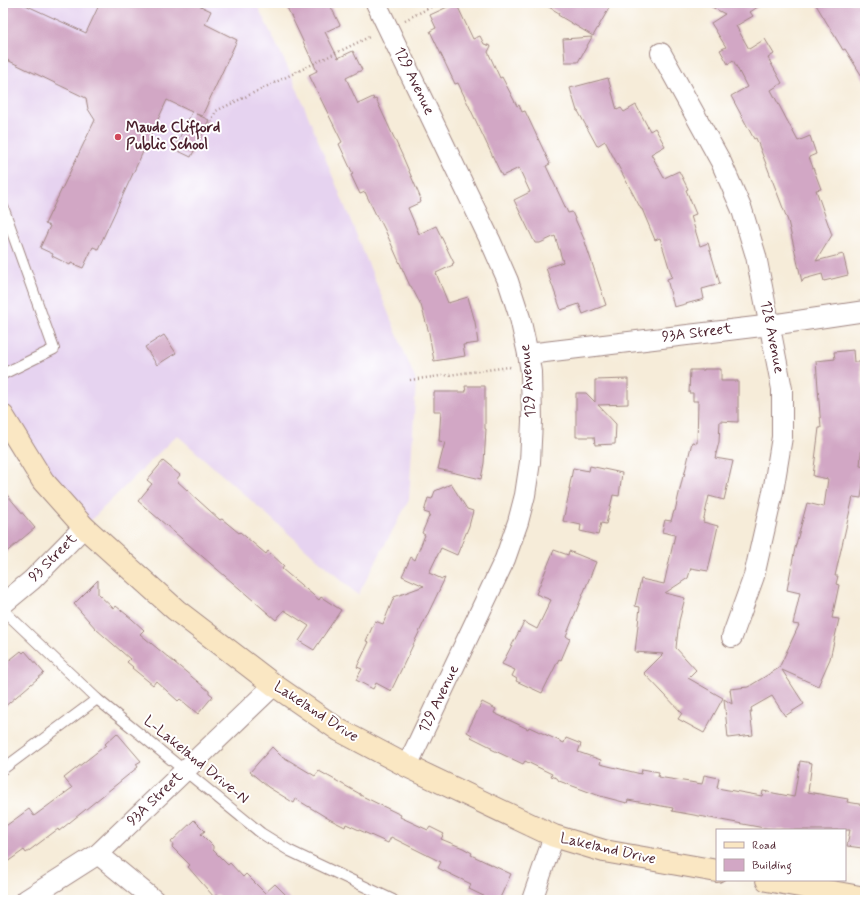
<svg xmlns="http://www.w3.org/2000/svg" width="868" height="903" viewBox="0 0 868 903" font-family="Mynerve,sans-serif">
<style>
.built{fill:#e6d3f0}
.building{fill:#d2a7c5}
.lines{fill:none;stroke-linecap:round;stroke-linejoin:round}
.lane-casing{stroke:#a08682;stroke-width:12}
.street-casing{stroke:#a08682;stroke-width:22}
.secondary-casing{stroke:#a08682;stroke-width:24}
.path{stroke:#a08682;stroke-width:2.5;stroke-dasharray:1 3;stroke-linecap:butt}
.lane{stroke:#fff;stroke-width:10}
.street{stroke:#fff;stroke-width:20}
.secondary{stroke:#fae7c3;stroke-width:22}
.poi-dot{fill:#d1495b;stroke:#fff;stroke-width:1.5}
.labels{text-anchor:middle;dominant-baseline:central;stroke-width:4;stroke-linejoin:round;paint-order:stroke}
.street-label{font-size:15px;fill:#4a1f2b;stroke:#fff}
.poi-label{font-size:15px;font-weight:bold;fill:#4a1f2b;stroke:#fff;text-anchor:start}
</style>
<rect width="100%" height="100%" fill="#fff"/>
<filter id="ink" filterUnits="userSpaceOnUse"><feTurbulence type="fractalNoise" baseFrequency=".025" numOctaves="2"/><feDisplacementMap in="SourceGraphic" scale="8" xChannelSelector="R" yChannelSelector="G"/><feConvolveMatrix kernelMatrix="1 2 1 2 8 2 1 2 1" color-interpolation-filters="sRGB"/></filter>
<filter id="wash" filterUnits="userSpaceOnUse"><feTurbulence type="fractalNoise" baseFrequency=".012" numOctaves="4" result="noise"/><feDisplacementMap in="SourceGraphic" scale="16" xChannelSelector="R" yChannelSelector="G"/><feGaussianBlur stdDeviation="0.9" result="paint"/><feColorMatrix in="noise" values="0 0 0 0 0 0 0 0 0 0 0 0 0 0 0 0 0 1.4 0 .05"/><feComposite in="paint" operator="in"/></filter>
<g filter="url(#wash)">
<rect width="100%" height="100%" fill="#f6ecd9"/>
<polygon class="built" points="3,3 256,3 291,74 416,381 409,500 358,595 177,435 84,527 3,416"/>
<g id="blocks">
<g class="building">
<polygon points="3,3 21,3 86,33 100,3 194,3 211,11 205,24 237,40 202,116 196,114 209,120 191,157 174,149 192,112 167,100 98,249 93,247 83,268 71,263 70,265 52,256 53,254 40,248 50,226 45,224 95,120 88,109 86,98 3,58"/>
<polygon points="285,3 329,3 340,25 325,32 338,58 353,51 362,70 346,78 358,104 373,97 374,100 376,99 402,155 421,199 420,199 421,202 408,208 419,234 436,226 454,263 452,264 453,265 436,273 448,303 468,297 475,322 478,343 463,345 465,356 434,361 429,333 421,305 411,286 410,286 385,230 380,220 379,221 365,192 360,194 351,175 353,174 339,144 342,142 309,75 317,71"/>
<polygon points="456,3 473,39 480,36 484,44 491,46 488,52 500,78 502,77 517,106 519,105 522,112 525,111 550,164 546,166 568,213 572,212 584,239 606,305 583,314 579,304 561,310 546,268 563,262 555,236 540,243 535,243 514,200 530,192 519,168 502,176 458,83 455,84 430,31 436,28 430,15"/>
<polygon points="542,3 612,3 593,36 558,15 559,13"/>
<polygon points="704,3 764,3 750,12 753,16 736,26 749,49 765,39 774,54 768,58 782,83 771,90 798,141 810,136 816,154 809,157 821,189 816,190 832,235 816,261 843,254 848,275 824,281 822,274 804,279 802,282 788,221 756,138 754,139 731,96 747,87 733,60 728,64 720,50 726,47 711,23 725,14"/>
<polygon points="815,3 865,3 865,81 845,49 843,50"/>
<polygon points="592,37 578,62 565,62 563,39"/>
<polygon points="608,78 617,110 621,108 624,112 636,105 650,131 655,128 665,146 651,154 664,178 679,171 688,189 686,190 696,214 691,216 700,246 708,243 720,284 702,289 704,299 674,307 667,279 672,277 660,238 655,240 642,209 641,209 605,141 597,146 578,111 577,111 570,88"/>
<polygon points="164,335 176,353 157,365 145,347"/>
<polygon points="853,350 854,362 860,362 863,390 865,390 865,410 860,466 865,467 865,470 861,498 853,497 835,576 838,576 836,584 839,585 832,618 839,619 830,659 818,686 782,670 804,704 785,716 772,696 751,708 752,712 750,712 753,735 728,738 724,699 732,704 730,689 748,687 779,668 799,625 793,624 800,593 787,590 795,548 807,503 824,507 828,479 813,476 819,428 821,428 816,361 835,359 834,352"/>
<polygon points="704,369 721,369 721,381 738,381 738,422 720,421 719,442 715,458 733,461 724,500 709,496 703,522 718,526 708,571 691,568 688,578 665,593 685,598 679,621 676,648 696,670 688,678 723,698 704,733 678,719 682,713 644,673 663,654 635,652 640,607 635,606 641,579 664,584 675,535 662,532 665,520 671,521 674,511 675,511 683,476 684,476 692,442 697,443 698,401 693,401 693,393 689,393 690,370 704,370"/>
<polygon points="628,379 628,404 598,405 616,424 615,444 595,445 594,437 576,437 576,393 586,393 595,402 595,380"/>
<polygon points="465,386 485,386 485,429 486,429 484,463 481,479 438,469 445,442 439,441 441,411 434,411 434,392 466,392"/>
<polygon points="163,461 180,475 176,480 220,520 222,519 239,533 240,532 266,554 268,551 284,566 282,569 319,600 321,597 341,610 314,650 299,641 309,626 284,610 276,620 138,501 152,484 147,480"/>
<polygon points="590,466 622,473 619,496 613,495 606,524 601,523 598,535 580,531 581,525 563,521 570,489 569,489 573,468 589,471"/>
<polygon points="451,484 467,509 473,511 469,526 457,555 441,548 429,573 442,579 445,578 391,691 376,683 373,689 356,680 362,669 357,667 369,642 366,641 375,621 383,624 394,597 424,586 402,576 411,557 415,560 425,535 422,533 430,514 424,512 428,498 432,499 435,491"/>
<polygon points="3,490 35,528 3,555"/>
<polygon points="554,550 568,555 569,551 596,562 566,636 570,639 561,660 559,659 542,693 516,681 517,679 512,676 515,670 502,664 524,622 537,629 551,600 536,594"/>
<polygon points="98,580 98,594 114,609 116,606 132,619 144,630 140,634 209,691 209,693 213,696 198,714 180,699 178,701 156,681 153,685 132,668 133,667 127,662 130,659 96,629 74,604"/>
<polygon points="21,651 23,653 25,651 44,673 3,708 3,670 8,666 6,663"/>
<polygon points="482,702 496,709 494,713 528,729 529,727 564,743 566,738 581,744 578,752 601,760 600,764 641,774 642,769 659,772 658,777 702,784 704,775 719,778 717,788 762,796 763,791 794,797 800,761 812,763 808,792 848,799 847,802 865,805 865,842 862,842 862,848 847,846 850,830 775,830 672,811 673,808 628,800 627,803 600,796 559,781 557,778 551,776 552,774 525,761 523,764 491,749 491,747 471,737 472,735 467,732"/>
<polygon points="117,733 141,761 136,764 138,767 59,831 58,829 26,853 24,850 3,865 3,828 29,809 34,816 72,788 64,778 106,745 105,744"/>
<polygon points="272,747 280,755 315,776 319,771 360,794 360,795 401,815 400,817 428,830 430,827 444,834 441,839 463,848 472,853 471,855 511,874 499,900 492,900 469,889 471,884 438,868 441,862 391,837 388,843 346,824 345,827 329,819 296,799 294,803 268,787 250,772"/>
<polygon points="194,820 205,831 201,834 213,846 213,850 228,865 230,863 243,877 246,874 265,893 275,884 291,900 223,900 217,894 214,897 188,867 190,865 172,847 173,845 171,842"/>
</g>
</g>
</g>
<g filter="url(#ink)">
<use href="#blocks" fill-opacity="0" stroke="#a08682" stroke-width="1"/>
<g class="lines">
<g class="lane-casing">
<g id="lane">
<polyline points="3,207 54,349 3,374"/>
<polyline points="3,610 97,699 261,833 290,851 393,900"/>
<polyline points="3,769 97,699"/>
</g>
</g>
<g class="street-casing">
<g id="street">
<polyline points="376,3 490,240 508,281 520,318 528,354 531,372 532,421 530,462 525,495 518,522 505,559 407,766"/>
<polyline points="661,53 721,162 742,210 756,256 782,389 782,437 773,492 754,576 732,637"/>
<polyline points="528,354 771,325 865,311"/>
<polyline points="3,604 32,580 84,527"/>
<polyline points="98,854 154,900"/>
<polyline points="26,900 98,854 274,685"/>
<polyline points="532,900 554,836"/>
</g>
</g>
<g class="secondary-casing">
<g id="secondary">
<polyline points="3,416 43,481 84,527 176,610 274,685 339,730 407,766 554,836 604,851 717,871"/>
<polyline points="767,880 865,898"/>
</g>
</g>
<g class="path">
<polyline points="405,20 439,3"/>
<polyline points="207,124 209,126 216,111 371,36"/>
<polyline points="410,380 509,367 513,368"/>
</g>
<use href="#lane" class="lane"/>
<use href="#street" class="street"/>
<use href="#secondary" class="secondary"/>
</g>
</g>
<circle class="poi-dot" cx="118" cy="137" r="4"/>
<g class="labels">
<g class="street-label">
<text transform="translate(414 81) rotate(64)">129 Avenue</text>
<text transform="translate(697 333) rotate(-7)">93A Street</text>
<text transform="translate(772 337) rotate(79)">128 Avenue</text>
<text transform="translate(528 381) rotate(-95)">129 Avenue</text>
<text transform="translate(53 558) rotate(-45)">93 Street</text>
<text transform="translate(439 699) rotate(-64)">129 Avenue</text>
<text transform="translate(316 712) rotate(33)">Lakeland Drive</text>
<text transform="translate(196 760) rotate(39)">L-Lakeland Drive-N</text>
<text transform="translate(155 799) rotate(-44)">93A Street</text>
<text transform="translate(608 849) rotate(13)">Lakeland Drive</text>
</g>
<g class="poi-label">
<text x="126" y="128">Maude Clifford<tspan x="126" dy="17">Public School</tspan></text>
</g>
</g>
<rect width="868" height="903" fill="none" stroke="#fff" stroke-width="16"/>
<rect x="716" y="829" width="130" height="52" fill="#ffffff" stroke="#b7a5aa"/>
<rect x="724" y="842" width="20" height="6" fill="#fae7c3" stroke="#b7a5aa"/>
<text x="752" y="849" font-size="12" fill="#4a1f2b">Road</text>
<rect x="724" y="859" width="20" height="12" fill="#d2a7c5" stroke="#b7a5aa"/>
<text x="752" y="869" font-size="12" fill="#4a1f2b">Building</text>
</svg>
